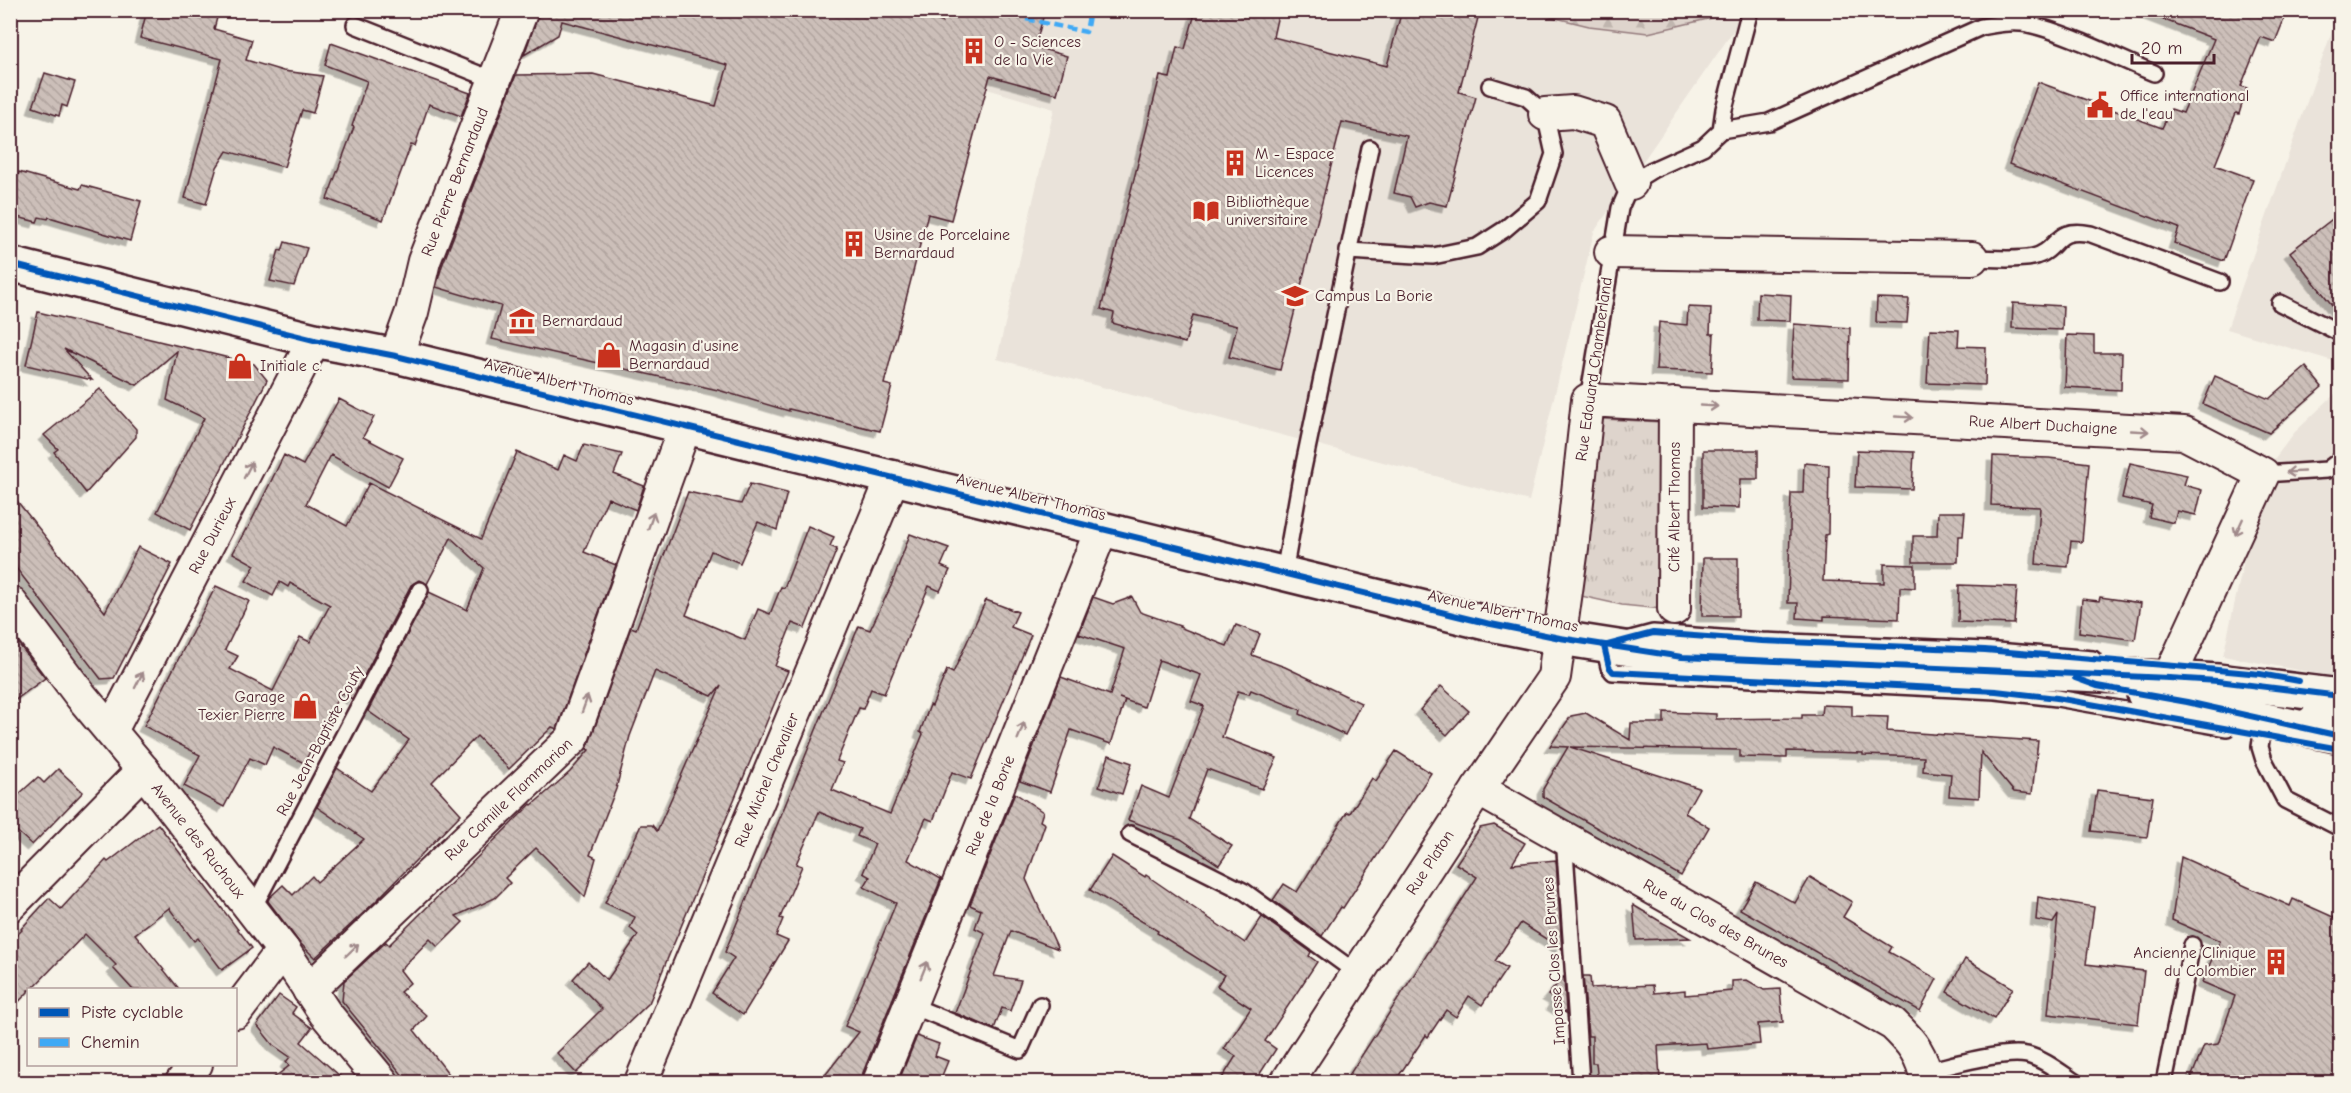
<svg xmlns="http://www.w3.org/2000/svg" width="2351" height="1093" viewBox="0 0 2351 1093" font-family="'Comic Neue',sans-serif">
<style>
.built{fill:#eae3da}
.grass{fill:url(#grass-tufts);stroke:#947a7c;stroke-width:1.5}
.forest{fill:url(#forest-firs);stroke:#947a7c;stroke-width:1.5}
.building{fill:url(#building-back-hatch);stroke:#4a1f2b;stroke-width:1.5;filter:url(#shadow)}
.lines{fill:none;stroke-linecap:round;stroke-linejoin:round}
.service-casing{stroke:#4a1f2b;stroke-width:20}
.minor-casing{stroke:#4a1f2b;stroke-width:36}
.tertiary-casing{stroke:#4a1f2b;stroke-width:38}
.service{stroke:#f7f3e8;stroke-width:15}
.minor{stroke:#f7f3e8;stroke-width:32}
.tertiary{stroke:#f7f3e8;stroke-width:33}
.quiet{stroke:#3fa9f5;stroke-width:4.5;stroke-dasharray:9 4.5;stroke-linecap:butt}
.cycleway-casing{stroke:#f7f3e8;stroke-width:10}
.cycleway{stroke:#0057b8;stroke-width:6}
.oneway{stroke:#a0898a}
.labels{text-anchor:middle;dominant-baseline:central;stroke-width:4.5;stroke-linejoin:round;paint-order:stroke}
.poi-label{font-size:16px;fill:#4a1f2b;stroke:#f7f3e8;text-anchor:start}
.street-label{font-size:16px;fill:#4a1f2b;stroke:#f7f3e8}
</style>
<defs>
<pattern id="grass-tufts" width="24" height="20" patternUnits="userSpaceOnUse" patternTransform="scale(1.5)"><rect width="24" height="20" fill="#ded4cc"/><path d="M3 7l-1-3M5 7V3M7 7l1-3M15 17l-1-3M17 17v-4M19 17l1-3" fill="none" stroke="#c0b6af"/></pattern>
<pattern id="forest-firs" width="22" height="20" patternUnits="userSpaceOnUse" patternTransform="scale(1.5)"><rect width="22" height="20" fill="#ded4cc"/><path d="M5 1l3.5 6h-7zM16 11l3.5 6h-7z" fill="#c0b6af"/></pattern>
<pattern id="building-back-hatch" width="6" height="6" patternUnits="userSpaceOnUse" patternTransform="scale(1.5)"><rect width="6" height="6" fill="#ccbfb9"/><path d="M-1 5l2 2M0 0l6 6M5-1l2 2" fill="none" stroke="#b1a49f"/></pattern>
<filter id="shadow"><feDropShadow dx="-5.5" dy="5.5" stdDeviation="0" flood-color="#0004"/></filter>
</defs>
<rect width="100%" height="100%" fill="#f7f3e8"/>
<filter id="ink" filterUnits="userSpaceOnUse"><feTurbulence type="fractalNoise" baseFrequency=".0167" numOctaves="2"/><feDisplacementMap in="SourceGraphic" scale="12" xChannelSelector="R" yChannelSelector="G"/><feConvolveMatrix kernelMatrix="1 2 1 2 8 2 1 2 1" color-interpolation-filters="sRGB"/></filter>
<g filter="url(#ink)">
<g class="built">
<polygon points="696,11 1747,11 1594,232 1529,501 997,359 1054,109 883,58"/>
<polygon points="2339,11 2340,11 2340,363 2227,329"/>
<polygon points="2340,389 2340,678 2223,656 2263,474 2294,433"/>
</g>
<polygon class="grass" points="1602,419 1662,422 1661,609 1622,605 1581,596"/>
<polygon class="forest" points="1527,11 1722,10 1722,11 1720,16 1648,33 1589,26"/>
<g class="building">
<polygon points="147,10 219,10 214,29 252,40 246,60 283,71 323,76 313,113 302,110 284,167 227,151 217,167 206,204 185,198 222,59 140,38"/>
<polygon points="540,10 898,10 942,22 943,10 1045,10 1035,47 1067,56 1057,94 990,76 951,220 928,214 884,384 892,386 880,431 789,409 789,411 718,390 492,339 501,306 436,287 442,266 516,75 593,74 716,106 728,65 562,21 558,35 524,55"/>
<polygon points="1196,10 1279,10 1273,37 1387,66 1402,10 1480,10 1459,92 1476,97 1447,206 1429,202 1415,207 1410,197 1394,193 1407,136 1342,122 1280,370 1229,357 1237,326 1193,315 1185,343 1112,323 1114,313 1101,309 1160,76 1170,78 1177,47 1185,49"/>
<polygon points="2145,10 2268,10 2285,17 2275,42 2261,37 2241,86 2247,88 2239,114 2236,113 2215,165 2253,179 2224,261 2174,243 2179,228 2009,164 2038,82 2162,128 2171,109 2183,113 2214,39 2144,12"/>
<polygon points="331,43 470,93 461,116 429,104 415,146 411,145 383,220 327,199 354,127 352,126 367,81 325,65"/>
<polygon points="45,73 75,82 67,107 62,105 59,116 33,107"/>
<polygon points="19,172 80,189 82,185 141,201 130,241 49,217 48,219 39,217 37,222 17,217 18,212 10,209 10,204"/>
<polygon points="2340,213 2340,315 2290,252"/>
<polygon points="285,242 307,248 294,286 270,281 279,250 282,251"/>
<polygon points="1758,293 1791,295 1790,321 1757,320"/>
<polygon points="1877,298 1909,299 1907,323 1876,322"/>
<polygon points="2013,303 2063,306 2062,330 2012,328"/>
<polygon points="1688,307 1711,308 1710,334 1714,334 1712,372 1656,370 1659,322 1687,325"/>
<polygon points="38,312 254,364 267,380 190,530 157,512 204,418 167,400 177,351 137,385 64,349 92,380 26,365"/>
<polygon points="1794,324 1850,328 1849,379 1791,377"/>
<polygon points="1930,329 1959,330 1958,346 1986,347 1985,385 1927,383"/>
<polygon points="2067,335 2094,336 2094,353 2122,353 2121,390 2065,387"/>
<polygon points="2306,367 2322,387 2269,433 2203,404 2215,376 2269,399"/>
<polygon points="100,389 136,429 136,437 86,493 54,452 58,449 44,435"/>
<polygon points="339,399 374,417 363,437 403,458 388,487 331,455 306,504 347,526 369,483 481,539 517,452 558,470 564,455 577,461 584,445 622,454 614,474 644,486 636,510 608,498 584,552 616,565 557,729 552,727 549,730 509,769 477,736 432,782 461,814 375,902 315,958 298,941 268,901 269,898 283,885 293,895 312,876 317,882 364,839 317,807 337,768 371,791 409,740 368,711 429,592 467,610 484,568 451,538 427,584 419,580 411,585 352,699 341,692 304,763 273,747 265,765 250,758 224,807 184,786 200,755 144,726 216,586 249,601 225,650 238,656 230,669 273,691 300,637 310,642 330,605 290,583 288,587 280,582 273,596 246,581 255,565 233,553 246,529 247,530 284,455 303,465"/>
<polygon points="1703,450 1758,450 1758,479 1740,479 1739,508 1703,507"/>
<polygon points="1857,450 1914,452 1912,489 1855,487"/>
<polygon points="1993,456 2049,458 2089,463 2082,542 2071,541 2068,567 2036,564 2040,507 1991,505"/>
<polygon points="1804,463 1829,465 1828,534 1825,535 1823,581 1884,583 1884,564 1915,565 1915,588 1900,587 1899,619 1824,616 1824,620 1797,618 1798,603 1788,603 1791,493 1803,493"/>
<polygon points="2130,463 2187,475 2184,485 2202,490 2196,515 2177,511 2174,523 2149,517 2152,505 2122,498"/>
<polygon points="750,484 787,493 777,530 758,522 740,563 711,551 686,615 745,640 758,609 770,614 781,587 784,588 808,526 834,537 830,546 837,549 805,628 792,623 775,666 788,671 649,1003 576,1073 557,1053 602,1009 573,979 588,962 607,980 638,935 630,928 635,917 605,903 641,825 652,825 657,831 721,685 712,696 655,671 630,736 616,789 590,855 596,858 585,897 536,848 505,878 510,883 495,898 456,916 463,922 438,947 430,939 400,970 410,983 400,992 427,1016 414,1030 456,1083 409,1083 342,1001 344,981 386,942 389,945 531,804 532,805 570,772 589,750 587,749 631,627 636,629 688,492 741,504"/>
<polygon points="10,492 105,612 138,547 172,564 114,678 101,679 10,560"/>
<polygon points="1938,512 1965,512 1963,536 1959,536 1958,562 1913,562 1913,536 1937,536"/>
<polygon points="910,534 949,548 941,566 950,570 940,591 929,586 884,694 871,689 863,709 859,708 837,761 843,763 832,790 890,814 923,734 920,732 930,705 932,706 947,670 953,673 986,600 1018,612 1011,627 1031,635 971,779 952,772 933,821 926,818 908,860 941,879 862,1075 861,1083 819,1083 859,1032 845,1026 896,903 864,887 870,877 863,873 875,844 857,836 860,829 819,812 796,864 802,866 780,918 783,919 776,936 788,941 743,1015 712,993 734,958 725,952 850,647 859,626 870,630 891,586"/>
<polygon points="1703,558 1738,558 1738,616 1702,616"/>
<polygon points="1959,585 2017,587 2014,624 1958,622"/>
<polygon points="1093,597 1113,604 1132,597 1140,612 1180,626 1179,627 1227,646 1236,625 1260,634 1252,655 1285,667 1361,703 1345,735 1300,714 1301,710 1251,690 1249,694 1238,691 1222,737 1277,758 1262,789 1207,769 1189,819 1232,846 1219,865 1181,839 1128,820 1141,786 1169,798 1204,706 1191,701 1201,675 1159,660 1144,707 1119,698 1125,700 1111,744 1071,730 1050,792 1020,781 1061,677 1110,695 1125,649 1079,634"/>
<polygon points="2100,597 2141,603 2135,640 2079,632 2082,599 2099,601"/>
<polygon points="10,633 45,678 10,704"/>
<polygon points="1441,686 1469,711 1447,735 1420,710"/>
<polygon points="1822,705 1852,706 1852,716 1888,717 1887,731 2038,741 2032,794 2014,792 1981,752 1979,798 1949,796 1951,774 1923,771 1924,757 1863,755 1863,753 1787,751 1787,758 1740,757 1740,750 1570,747 1699,788 1685,813 1709,827 1681,876 1543,797 1543,789 1568,747 1550,746 1571,716 1586,713 1630,740 1631,723 1664,723 1664,712 1716,714 1716,719 1802,718 1802,715 1821,715"/>
<polygon points="1396,751 1431,773 1343,908 1341,907 1322,936 1273,900 1284,884 1297,892 1347,812 1350,813 1372,778 1376,781"/>
<polygon points="1109,755 1132,763 1122,794 1099,786"/>
<polygon points="58,769 83,792 32,845 10,825 10,802 38,777 44,783"/>
<polygon points="2097,790 2153,797 2147,837 2091,831"/>
<polygon points="1015,793 1043,812 1040,821 1045,824 1026,879 1058,949 1011,931 994,976 1021,980 1010,1011 1002,1008 994,1029 955,1013 985,933 975,928 981,910 970,905"/>
<polygon points="158,824 252,948 222,970 198,938 194,941 169,908 135,934 180,990 133,990 113,968 116,965 85,934 31,990 28,990 28,992 10,1011 10,942 22,930 21,929 49,898 61,909 106,860 108,862"/>
<polygon points="1494,825 1525,843 1512,864 1556,860 1562,949 1521,923 1495,961 1507,968 1482,1005 1469,996 1456,1017 1446,1010 1428,1037 1426,1035 1394,1083 1344,1083 1477,877 1456,864 1480,828"/>
<polygon points="1112,856 1145,877 1146,875 1245,943 1262,917 1311,952 1309,956 1317,962 1265,1041 1276,1049 1254,1083 1219,1083 1236,1056 1224,1049 1251,1008 1217,986 1224,975 1157,933 1158,931 1090,890"/>
<polygon points="2181,857 2290,906 2293,899 2340,920 2340,1083 2189,1083 2204,1046 2218,1044 2235,996 2202,982 2220,941 2172,920"/>
<polygon points="1810,877 1852,902 1843,917 1892,947 1889,952 1937,979 1920,1011 1740,909 1756,882 1795,903"/>
<polygon points="2038,897 2094,907 2086,964 2144,971 2138,1024 2048,1014 2058,915 2053,923 2036,920"/>
<polygon points="1633,905 1658,920 1690,938 1636,940"/>
<polygon points="1965,959 2013,988 1994,1019 1947,992"/>
<polygon points="1583,976 1590,976 1591,988 1653,985 1654,993 1685,990 1685,995 1732,991 1732,981 1747,980 1764,990 1780,989 1783,1022 1758,1024 1760,1044 1707,1049 1706,1043 1658,1046 1660,1079 1631,1083 1598,1083 1596,1063 1592,1063 1592,1036 1588,1036"/>
<polygon points="1563,977 1564,977 1566,1013 1552,1004 1555,999 1548,995"/>
<polygon points="279,995 296,1007 292,1013 312,1028 301,1042 348,1083 267,1083 289,1066 286,1062 290,1057 273,1045 257,1025"/>
<polygon points="917,1036 939,1044 935,1056 948,1061 939,1083 898,1083"/>
</g>
<g class="lines">
<g class="service-casing">
<g id="service">
<polyline points="355,25 496,81"/>
<path d="M1721 130 1769 122 1981 27C1996 24 2012 21 2028 24 2068 33 2115 57 2154 73"/>
<polyline points="1348,251 1433,256 1477,247 1505,229 1538,201 1554,154 1545,114 1526,97 1490,86"/>
<path d="M1972 258C1991 258 2014 261 2033 257 2060 251 2052 226 2091 234L2220 282"/>
<polyline points="2280,303 2340,333"/>
<polyline points="1588,400 1620,208 1631,183 1652,170 1703,147 1721,130 1724,109 1750,10"/>
<polyline points="2263,474 2327,470 2340,460"/>
<polyline points="1284,573 1300,483 1370,148"/>
<polyline points="2093,659 1985,650 1762,641 1653,633 1604,646 1609,667 1613,672 1996,691 2057,698 2227,728"/>
<polyline points="2264,719 2260,747 2264,760 2285,800 2340,828"/>
<polyline points="1130,834 1245,892 1358,974"/>
<polyline points="1564,837 1581,1082"/>
<polyline points="252,910 420,590"/>
<polyline points="910,1005 1020,1050 1040,1005"/>
<path d="M1925 1071C1950 1066 2003 1050 2027 1055 2044 1059 2061 1073 2075 1082"/>
<polyline points="2164,1082 2192,945"/>
</g>
</g>
<g class="minor-casing">
<g id="minor">
<polyline points="1545,114 1573,112 1605,122 1631,183"/>
<polyline points="1611,252 1972,258"/>
<path id="s1" d="M396 356 412 312 424 261 522 10"/>
<path id="s2" d="M10 602 81 696 143 770 252 910 283 950 325 1013 382 1082"/>
<path id="s3" d="M1674 609 1675 404"/>
<polyline points="2305,728 2318,718 2340,712"/>
<path id="s4" d="M111 731 314 340"/>
<path id="s5" d="M1478 789 1893 1024C1912 1042 1923 1056 1927 1082"/>
<polyline points="10,905 143,770"/>
<path id="s6" d="M309 990 572 739 685 426"/>
<polyline points="236,1012 283,950"/>
<polyline points="182,1082 196,1064"/>
<path id="s7" d="M641 1082 893 477"/>
<path id="s8" d="M879 1082 1102 528"/>
<path id="s9" d="M1287 1082 1478 789 1554 677 1572 548 1588 400 2184 433 2263 474 2169 678"/>
</g>
</g>
<g class="tertiary-casing">
<g id="tertiary">
<polyline points="10,264 314,340 396,356 1486,623 1560,638 1682,657 2169,678 2218,681 2340,696"/>
<polyline points="2144,694 2340,736"/>
</g>
</g>
<use href="#service" class="service"/>
<use href="#minor" class="minor"/>
<use href="#tertiary" class="tertiary"/>
<g class="quiet">
<polyline points="996,10 1002,13"/>
<polyline points="1026,19 1086,32 1090,10"/>
</g>
<g class="cycleway-casing">
<g id="cycleway">
<polyline points="10,264 314,340 396,356 1486,623 1560,638 1682,657 2169,678 2218,681 2340,696"/>
<polyline points="2075,678 2097,686 2187,702 2340,736"/>
<polyline points="2299,681 2260,674 2175,666 1985,650 1762,641 1653,633 1604,646 1609,667 1613,672 1996,691 2057,698 2340,749"/>
</g>
</g>
<use href="#cycleway" class="cycleway"/>
</g>
<defs><path id="oneway-shaft" d="M-6 0H5M1.5-3L5.5 0L1.5 3" fill="none" stroke-width="1.6" stroke-linecap="round" stroke-linejoin="round" transform="scale(1.5)"/></defs>
<g class="oneway">
<use href="#oneway-shaft" transform="translate(1709 406) rotate(3)"/>
<use href="#oneway-shaft" transform="translate(1904 417) rotate(3)"/>
<use href="#oneway-shaft" transform="translate(2140 431) rotate(3)"/>
<use href="#oneway-shaft" transform="translate(248 470) rotate(-63)"/>
<use href="#oneway-shaft" transform="translate(2295 472) rotate(177)"/>
<use href="#oneway-shaft" transform="translate(651 521) rotate(-70)"/>
<use href="#oneway-shaft" transform="translate(2239 527) rotate(115)"/>
<use href="#oneway-shaft" transform="translate(139 680) rotate(-63)"/>
<use href="#oneway-shaft" transform="translate(585 704) rotate(-70)"/>
<use href="#oneway-shaft" transform="translate(1021 731) rotate(-68)"/>
<use href="#oneway-shaft" transform="translate(352 950) rotate(-44)"/>
<use href="#oneway-shaft" transform="translate(924 970) rotate(-68)"/>
</g>
</g>
<defs>
<g id="building-bare" transform="scale(2.07)"><path d="M-4-6H4V6H1V3H-1V6H-4ZM-2.5-4.3h1.7v1.8h-1.7ZM.8-4.3h1.7v1.8H.8ZM-2.5-1h1.7V.8h-1.7ZM.8-1h1.7V.8H.8Z" fill="#c8321e" stroke="#f7f3e8" stroke-width="2.5" paint-order="stroke"/></g>
<g id="civic-bare" transform="scale(2.07)"><path d="M-.6-6.5H3V-4.5H.6V-3L4-1V1h2V6H-6V1h2V-1L-.6-3ZM-1.2 2.5V6h2.4V2.5Z" fill="#c8321e" stroke="#f7f3e8" stroke-width="2.5" paint-order="stroke"/></g>
<g id="library-bare" transform="scale(2.07)"><path d="M-6-4Q-3-5.5-.7-3.5V5Q-3 3-6 4ZM6-4Q3-5.5 .7-3.5V5Q3 3 6 4Z" fill="#c8321e" stroke="#f7f3e8" stroke-width="2.5" paint-order="stroke"/></g>
<g id="university-bare" transform="scale(2.07)"><path d="M0-5L7-2L0 1L-7-2ZM-4 1L0 2.5L4 1V4Q0 6-4 4Z" fill="#c8321e" stroke="#f7f3e8" stroke-width="2.5" paint-order="stroke"/></g>
<g id="museum-bare" transform="scale(2.07)"><path d="M0-6L6-3V-2H-6V-3ZM-5-1h2V3h-2ZM-1-1h2V3h-2ZM3-1h2V3H3ZM-6 4H6V6H-6Z" fill="#c8321e" stroke="#f7f3e8" stroke-width="2.5" paint-order="stroke"/></g>
<g id="shop-bare" transform="scale(2.07)"><path d="M-5-2.5h2.3a2.7 3.5 0 0 1 5.4 0H5L5.5 6h-11ZM-1.5-2.5h3a1.5 2.3 0 0 0-3 0Z" fill="#c8321e" stroke="#f7f3e8" stroke-width="2.5" paint-order="stroke"/></g>
</defs>
<g fill-rule="evenodd">
<use href="#building-bare" x="974" y="51"/>
<use href="#civic-bare" x="2100" y="105"/>
<use href="#building-bare" x="1235" y="163"/>
<use href="#library-bare" x="1206" y="211"/>
<use href="#building-bare" x="854" y="244"/>
<use href="#university-bare" x="1295" y="296"/>
<use href="#museum-bare" x="522" y="321"/>
<use href="#shop-bare" x="609" y="355"/>
<use href="#shop-bare" x="240" y="366"/>
<use href="#shop-bare" x="305" y="706"/>
<use href="#building-bare" x="2276" y="962"/>
</g>
<g class="labels">
<g class="poi-label">
<text x="994" y="42">O - Sciences<tspan x="994" dy="18">de la Vie</tspan></text>
<text x="2120" y="96">Office international<tspan x="2120" dy="18">de l'eau</tspan></text>
<text x="1255" y="154">M - Espace<tspan x="1255" dy="18">Licences</tspan></text>
<text x="1226" y="202">Bibliothèque<tspan x="1226" dy="18">universitaire</tspan></text>
<text x="874" y="235">Usine de Porcelaine<tspan x="874" dy="18">Bernardaud</tspan></text>
<text x="1315" y="296">Campus La Borie</text>
<text x="542" y="321">Bernardaud</text>
<text x="629" y="346">Magasin d'usine<tspan x="629" dy="18">Bernardaud</tspan></text>
<text x="260" y="366">Initiale c.</text>
<text x="285" y="697" text-anchor="end">Garage<tspan x="285" dy="18">Texier Pierre</tspan></text>
<text x="2256" y="953" text-anchor="end">Ancienne Clinique<tspan x="2256" dy="18">du Colombier</tspan></text>
</g>
<g class="street-label">
<text stroke="none"><textPath href="#s1" startOffset="184">Rue Pierre Bernardaud</textPath></text>
<text transform="translate(1594 369) rotate(-82)">Rue Edouard Chamberland</text>
<text transform="translate(559 382) rotate(14)">Avenue Albert Thomas</text>
<text stroke="none"><textPath href="#s9" startOffset="1220">Rue Albert Duchaigne</textPath></text>
<text transform="translate(1031 497) rotate(14)">Avenue Albert Thomas</text>
<text stroke="none"><textPath href="#s3" startOffset="102">Cité Albert Thomas</textPath></text>
<text stroke="none"><textPath href="#s4" startOffset="220">Rue Durieux</textPath></text>
<text transform="translate(1503 611) rotate(12)">Avenue Albert Thomas</text>
<text transform="translate(320 741) rotate(-62)">Rue Jean-Baptiste Couty</text>
<text stroke="none"><textPath href="#s7" startOffset="327">Rue Michel Chevalier</textPath></text>
<text stroke="none"><textPath href="#s6" startOffset="276">Rue Camille Flammarion</textPath></text>
<text stroke="none"><textPath href="#s8" startOffset="298">Rue de la Borie</textPath></text>
<text stroke="none"><textPath href="#s2" startOffset="304">Avenue des Ruchoux</textPath></text>
<text stroke="none"><textPath href="#s9" startOffset="262">Rue Platon</textPath></text>
<text stroke="none"><textPath href="#s5" startOffset="273">Rue du Clos des Brunes</textPath></text>
<text transform="translate(1554 961) rotate(-94)">Impasse Clos les Brunes</text>
</g>
</g>
<rect width="2351" height="1093" fill="none" stroke="#f7f3e8" stroke-width="36"/>
<rect x="18" y="18" width="2315" height="1057" fill="none" stroke="#4a1f2b" stroke-width="2" filter="url(#ink)"/>
<rect x="27" y="988" width="210" height="78" fill="#f7f3e8" stroke="#b29e9c" stroke-width="1.5"/>
<rect x="39" y="1008" width="30" height="9" fill="#0057b8" stroke="#b29e9c" stroke-width="1.5"/>
<text x="81" y="1018" font-size="18" fill="#4a1f2b">Piste cyclable</text>
<rect x="39" y="1038" width="30" height="9" fill="#3fa9f5" stroke="#b29e9c" stroke-width="1.5"/>
<text x="81" y="1048" font-size="18" fill="#4a1f2b">Chemin</text>
<path d="M2132 54v9h82v-9" fill="none" stroke="#4a1f2b" stroke-width="3"/>
<text x="2141" y="54" font-size="18" fill="#4a1f2b" stroke="#f7f3e8" stroke-width="4.5" paint-order="stroke">20 m</text>
</svg>
